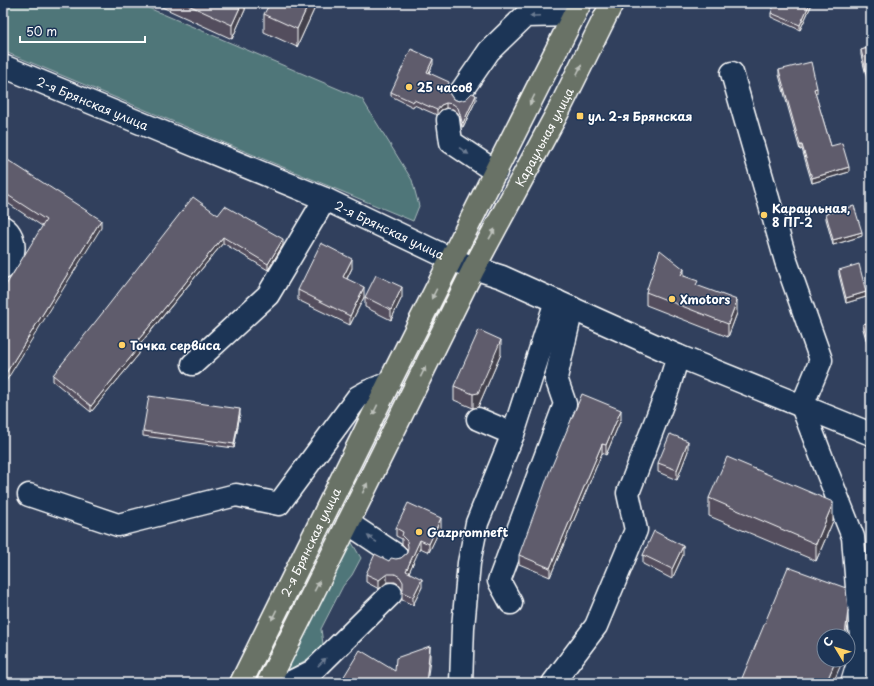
<svg xmlns="http://www.w3.org/2000/svg" width="874" height="686" viewBox="0 0 874 686" font-family="'Playpen Sans',sans-serif">
<style>
.green{fill:#507679;stroke:#a8babc}
.lines{fill:none;stroke-linecap:round;stroke-linejoin:round}
.minor-casing{stroke:#fff;stroke-width:25}
.major-casing{stroke:#fff;stroke-width:25}
.minor{stroke:#1d3557;stroke-width:22}
.major{stroke:#697266;stroke-width:22}
.wall{fill:#524e5d;stroke:#fff}
.shaded-wall{fill:#42404c;stroke:#fff}
.building{fill:#5f5b6c;stroke:#fff}
.oneway{fill:#6c7c92}
.oneway2{fill:#bcc0ba}
.poi-dot{fill:#ffd166;stroke:#1d3557;stroke-width:1.5}
.labels{text-anchor:middle;dominant-baseline:central;stroke-width:3;stroke-linejoin:round;paint-order:stroke}
.poi-label{font-size:12px;font-weight:bold;fill:#fff;stroke:#1d3557;text-anchor:start}
.street-label{font-size:12px;fill:#fff;stroke:#1d3557}
</style>
<rect width="100%" height="100%" fill="#31405d"/>
<filter id="ink" filterUnits="userSpaceOnUse"><feTurbulence type="fractalNoise" baseFrequency=".025" numOctaves="2"/><feDisplacementMap in="SourceGraphic" scale="8" xChannelSelector="R" yChannelSelector="G"/><feConvolveMatrix kernelMatrix="1 2 1 2 8 2 1 2 1" color-interpolation-filters="sRGB"/></filter>
<g filter="url(#ink)">
<g class="green">
<polygon points="3,3 137,3 362,99 412,180 419,206 413,221 3,51"/>
<polygon points="351,541 361,558 352,575 343,586 321,629 323,644 313,656 285,672"/>
</g>
<g class="lines">
<g class="minor-casing">
<g id="minor">
<path id="s1" d="M3 66 160 131 325 199 451 259 474 268 502 277 678 356 871 434"/>
<polyline points="732,73 786,261 821,360 802,406 828,474 853,537 862,650 852,683"/>
<polyline points="460,93 489,51 525,16 574,15"/>
<polyline points="448,120 451,142 496,172"/>
<path d="M3 227C11 232 15 242 13 252 11 257 6 263 3 268"/>
<polyline points="193,364 268,295 325,199"/>
<polyline points="478,419 513,434"/>
<polyline points="29,495 118,525 236,495 279,504 358,397 369,391 389,383"/>
<polyline points="348,523 396,555"/>
<polyline points="511,603 499,581 565,404 556,378 572,308"/>
<polyline points="289,683 313,671 391,594"/>
<polyline points="461,683 463,627 469,563 477,523 513,434 556,301"/>
<polyline points="553,683 596,626 636,530 628,493 668,389 678,356"/>
</g>
</g>
<g class="major-casing">
<g id="major">
<path id="s2" d="M241 683 389 383 580 3"/>
<path id="s3" d="M268 683 348 523 474 268 560 108 612 3"/>
</g>
</g>
<use href="#minor" class="minor"/>
<use href="#major" class="major"/>
</g>
<g class="wall">
<polygon points="153,3 245,3 245,10 232,39"/>
<polygon points="317,3 297,47 264,32 264,14"/>
<polygon points="811,3 811,6 800,30 771,17 771,13"/>
<polygon points="864,3 871,3 871,6"/>
<polygon points="871,47 871,95 861,55 861,50"/>
<polygon points="433,64 429,73 449,87 448,91 449,93 453,99 459,101 476,100 463,127 462,127 460,118 458,113 453,109 446,108 441,110 437,115 414,105 413,107 391,96 391,92"/>
<polygon points="779,70 817,93 815,93 831,146 849,172 812,183 802,149 800,150 779,75"/>
<polygon points="3,157 101,228 42,226 3,200"/>
<polygon points="826,214 862,236 833,245 826,219"/>
<polygon points="218,215 283,245 268,270 223,243 138,347 139,354 91,412 53,381 53,375"/>
<polygon points="352,268 347,279 364,297 350,325 298,300 298,290"/>
<polygon points="839,270 866,297 846,303 839,275"/>
<polygon points="684,276 737,313 728,337 646,305 646,292"/>
<polygon points="365,297 402,297 391,320 365,307"/>
<polygon points="871,322 871,357 863,329 863,324"/>
<polygon points="501,354 478,407 473,408 454,400 454,386"/>
<polygon points="240,414 234,448 143,436 143,431"/>
<polygon points="621,419 606,455 602,453 550,577 519,564 519,555"/>
<polygon points="688,451 677,480 658,472 658,463"/>
<polygon points="709,498 833,521 816,561 709,516"/>
<polygon points="441,527 429,552 420,548 409,572 422,587 413,605 402,600 402,592 403,590 400,585 395,582 387,582 379,589 366,582 366,574 389,561 401,558 407,553 407,549 402,544 402,539 396,536 396,528"/>
<polygon points="643,555 683,555 672,579 643,564"/>
</g>
<g class="shaded-wall">
<polygon points="242,3 245,3 245,10 232,39 232,25"/>
<polygon points="309,3 317,3 297,47 297,29"/>
<polygon points="810,3 811,3 811,6 800,30 800,25"/>
<polygon points="433,59 433,64 427,77 427,72"/>
<polygon points="817,88 817,93 814,93 814,89"/>
<polygon points="476,95 476,100 463,127 463,123"/>
<polygon points="446,103 446,108 441,110 437,115 437,110 441,105"/>
<polygon points="800,145 802,145 802,149 800,150"/>
<polygon points="849,167 849,172 812,183 812,178"/>
<polygon points="101,220 101,228 3,386 3,378"/>
<polygon points="862,232 862,236 833,245 833,240"/>
<polygon points="223,237 223,243 135,350 135,344"/>
<polygon points="283,239 283,245 268,270 268,264"/>
<polygon points="352,259 352,268 343,286 343,277"/>
<polygon points="684,269 684,281 681,275"/>
<polygon points="364,287 364,297 350,325 350,316"/>
<polygon points="402,287 402,297 391,320 391,310"/>
<polygon points="866,292 866,297 846,303 846,298"/>
<polygon points="737,300 737,313 728,337 728,324"/>
<polygon points="501,340 501,354 478,407 473,408 473,394"/>
<polygon points="139,347 139,354 91,412 91,406"/>
<polygon points="240,409 240,414 234,448 234,444"/>
<polygon points="621,410 621,419 606,455 606,445"/>
<polygon points="688,441 688,451 677,480 677,470"/>
<polygon points="602,444 602,453 550,577 550,568"/>
<polygon points="833,503 833,521 816,561 816,544"/>
<polygon points="441,518 441,527 429,552 429,544"/>
<polygon points="420,540 420,548 406,579 406,571"/>
<polygon points="683,546 683,555 672,579 672,569"/>
<polygon points="387,574 387,582 379,589 379,580"/>
<polygon points="422,579 422,587 413,605 413,597"/>
<polygon points="848,610 848,626 846,636 845,636"/>
<polygon points="430,646 430,660 427,683 426,683"/>
<polygon points="836,660 843,660 833,683 826,683"/>
</g>
<g class="building">
<polygon points="184,3 242,3 232,25"/>
<polygon points="270,3 309,3 297,29 264,14"/>
<polygon points="775,3 810,3 800,25 771,13"/>
<polygon points="871,47 871,90 861,50"/>
<polygon points="411,49 433,59 427,72 449,82 448,88 449,93 453,99 459,101 466,99 472,93 476,95 463,123 462,122 460,114 458,108 453,104 446,103 441,105 437,110 414,100 413,102 391,92"/>
<polygon points="811,62 817,88 814,89 831,146 842,143 849,167 812,178 802,145 800,145 779,70"/>
<polygon points="3,157 101,220 3,378 3,290 46,220 3,192"/>
<polygon points="193,197 218,215 225,206 283,239 268,264 223,237 135,344 139,347 91,406 53,375 100,316"/>
<polygon points="854,206 862,232 833,240 826,214"/>
<polygon points="321,243 352,259 343,277 364,287 350,316 298,290"/>
<polygon points="660,250 684,269 681,275 698,281 696,285 737,300 728,324 646,292"/>
<polygon points="859,264 866,292 846,298 839,270"/>
<polygon points="376,275 402,287 391,310 365,297"/>
<polygon points="871,322 871,353 863,324"/>
<polygon points="479,330 501,340 478,393 473,394 454,386"/>
<polygon points="582,394 621,410 606,445 602,444 550,568 519,555 549,473"/>
<polygon points="149,396 240,409 234,444 143,431"/>
<polygon points="670,434 688,441 677,470 658,463"/>
<polygon points="727,457 833,502 833,503 816,544 709,498"/>
<polygon points="408,503 441,518 429,544 420,540 406,571 422,579 413,597 402,592 403,589 403,582 400,577 395,574 387,574 379,580 366,574 375,554 389,561 391,558 396,559 401,558 407,553 408,547 407,541 402,536 403,532 396,528"/>
<polygon points="654,531 683,546 672,569 643,555"/>
<polygon points="788,567 846,588 848,610 845,636 824,636 824,660 836,660 826,683 740,683"/>
<polygon points="430,646 426,683 340,683 360,650 395,671 396,658"/>
</g>
<defs><path id="oneway-solid" d="M-6-.8H1V-3.2L6.5 0L1 3.2V.8H-6Z"/></defs>
<g class="oneway">
<use href="#oneway-solid" transform="translate(535 16) rotate(178)"/>
<use href="#oneway-solid" transform="translate(464 151) rotate(34)"/>
<use href="#oneway-solid" transform="translate(372 539) rotate(-146)"/>
<use href="#oneway-solid" transform="translate(322 662) rotate(-45)"/>
</g>
<g class="oneway2">
<use href="#oneway-solid" transform="translate(579 70) rotate(-64)"/>
<use href="#oneway-solid" transform="translate(532 100) rotate(117)"/>
<use href="#oneway-solid" transform="translate(492 234) rotate(-61)"/>
<use href="#oneway-solid" transform="translate(434 294) rotate(117)"/>
<use href="#oneway-solid" transform="translate(423 372) rotate(-64)"/>
<use href="#oneway-solid" transform="translate(375 410) rotate(116)"/>
<use href="#oneway-solid" transform="translate(365 488) rotate(-64)"/>
<use href="#oneway-solid" transform="translate(317 586) rotate(-63)"/>
<use href="#oneway-solid" transform="translate(274 615) rotate(116)"/>
</g>
</g>
<g class="poi-dot">
<circle cx="409" cy="87" r="4"/>
<rect x="576" y="112" width="8" height="8" rx="2"/>
<circle cx="764" cy="215" r="4"/>
<circle cx="672" cy="299" r="4"/>
<circle cx="122" cy="345" r="4"/>
<circle cx="419" cy="532" r="4"/>
</g>
<g class="labels">
<g class="poi-label">
<text x="417" y="87">25 часов</text>
<text x="588" y="116">ул. 2-я Брянская</text>
<text x="772" y="208">Караульная,<tspan x="772" dy="14">8 ПГ-2</tspan></text>
<text x="680" y="299">Xmotors</text>
<text x="130" y="345">Точка сервиса</text>
<text x="427" y="532">Gazpromneft</text>
</g>
<g class="street-label">
<text stroke="none"><textPath href="#s1" startOffset="97">2-я Брянская улица</textPath></text>
<text stroke="none"><textPath href="#s3" startOffset="612">Караульная улица</textPath></text>
<text stroke="none"><textPath href="#s1" startOffset="420">2-я Брянская улица</textPath></text>
<text stroke="none"><textPath href="#s2" startOffset="157">2-я Брянская улица</textPath></text>
</g>
</g>
<rect width="874" height="686" fill="none" stroke="#1d3557" stroke-width="16"/>
<rect x="8" y="8" width="858" height="670" fill="none" stroke="#fff" stroke-width="1.5" filter="url(#ink)"/>
<g transform="translate(836 648) rotate(308)"><circle r="19" fill="#1d3557" stroke="#77869a"/>
<path d="M0-3L7 15L0 10L-7 15Z" fill="#ffd166"/>
<text y="-6" font-size="11" font-weight="bold" text-anchor="middle" fill="#ffffff">С</text>
</g>
<path d="M20 36v6h125v-6" fill="none" stroke="#ffffff" stroke-width="2"/>
<text x="26" y="36" font-size="12" fill="#ffffff" stroke="#1d3557" stroke-width="3" paint-order="stroke">50 m</text>
</svg>
